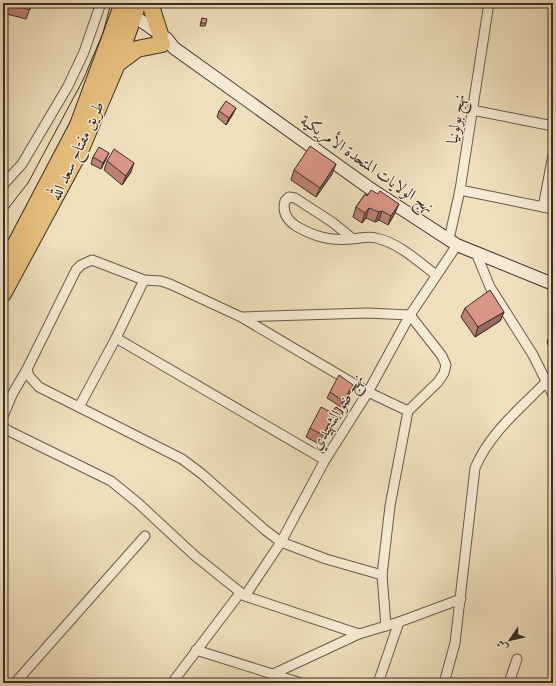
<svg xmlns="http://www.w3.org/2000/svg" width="556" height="686" viewBox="0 0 556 686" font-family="'IM FELL DW Pica',Amiri,serif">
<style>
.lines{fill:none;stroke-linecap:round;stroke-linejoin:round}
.street-casing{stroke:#675a4d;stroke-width:11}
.secondary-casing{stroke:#3a2e28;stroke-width:14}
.highway-casing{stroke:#3a2e28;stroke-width:18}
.street{stroke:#f5ead3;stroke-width:9}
.secondary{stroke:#f5ead3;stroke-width:12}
.highway{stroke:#e8c07e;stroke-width:16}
.tram{stroke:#3a2e28;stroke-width:1}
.wall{fill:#bb8173;stroke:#3a2e28}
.shaded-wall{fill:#98695e;stroke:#3a2e28}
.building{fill:#d99686;stroke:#3a2e28}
.labels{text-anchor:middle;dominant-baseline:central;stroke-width:3;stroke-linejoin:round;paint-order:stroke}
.street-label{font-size:16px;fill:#3a2e28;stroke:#f5ead3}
</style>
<rect width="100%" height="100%" fill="#efdfbc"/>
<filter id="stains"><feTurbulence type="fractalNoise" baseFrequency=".005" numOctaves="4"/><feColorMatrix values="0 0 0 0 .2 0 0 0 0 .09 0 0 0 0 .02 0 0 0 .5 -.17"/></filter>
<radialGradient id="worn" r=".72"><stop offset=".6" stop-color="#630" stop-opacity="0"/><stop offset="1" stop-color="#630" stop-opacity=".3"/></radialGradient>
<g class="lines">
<g class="street-casing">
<g id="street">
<polyline points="472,110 553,126"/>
<polyline points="3,185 22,164 68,86 84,52 101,3"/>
<polyline points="460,190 553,209"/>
<polyline points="543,207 553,155"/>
<path d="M353 239 332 222 295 198 289 197 285 201C282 212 287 220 296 226 315 237 330 241 352 239 361 238 368 236 376 238 399 243 419 262 436 275"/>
<polyline points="449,239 460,190 489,3"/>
<polyline points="476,253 490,287 533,355 553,395"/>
<polyline points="242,317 367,313 410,315 442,356 446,365 444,373 438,382 408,411 390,506 382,575 386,626"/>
<polyline points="116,338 325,460"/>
<polyline points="79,407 116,338 144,280"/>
<polyline points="3,416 13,393 27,369"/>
<polyline points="3,427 9,431 111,481 138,503 194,555 245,596 359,634"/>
<polyline points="382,575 326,559 281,542 265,530 202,474 182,459 39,387 29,376 27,369 76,270 81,265 92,260 144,280 161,281 170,284 241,317 368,392 408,411"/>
<polyline points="245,596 281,542 325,460 368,392 410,315 457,245"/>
<polyline points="196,650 301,683"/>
<polyline points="273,674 359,634 399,622 461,599"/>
<polyline points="15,683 145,536"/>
<polyline points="172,683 240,593"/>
<polyline points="378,683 399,622"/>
<path d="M444 683 455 643 475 468C490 432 521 408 547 381"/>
<polyline points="509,683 517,659"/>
</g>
</g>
<g class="secondary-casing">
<polyline id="secondary" points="127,11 167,39 174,48 368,187 457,245 553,284"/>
</g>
<g class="highway-casing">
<g id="highway">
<polyline points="150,3 160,34"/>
<polyline points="117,64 137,49 162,44"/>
<polyline points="3,268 78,125 123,3"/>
<polyline points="3,294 80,151 117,64 138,3"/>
</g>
</g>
<use href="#street" class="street"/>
<use href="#secondary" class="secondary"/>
<use href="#highway" class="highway"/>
<polyline class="tram" points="3,215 28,183 83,80 103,33 111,3"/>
</g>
<g class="wall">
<polygon points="6,3 32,3 26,19 3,13"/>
<polygon points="202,18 206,23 205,26 200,26"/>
<polygon points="219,111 233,114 226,125 217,117"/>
<polygon points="93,157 106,159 101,169 91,164"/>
<polygon points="107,161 131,172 122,185 104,170"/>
<polygon points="294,170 332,174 316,197 291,180"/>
<polygon points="365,194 395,213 388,225 379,220 375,222 366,218 362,223 353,217 356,207"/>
<polygon points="465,308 504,312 500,321 475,337 461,317"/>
<polygon points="553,333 553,356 552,356 547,342 549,336"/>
<polygon points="353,385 351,391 341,407 327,398 330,392"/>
<polygon points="336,407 343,412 342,415 339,421 333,417 330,424 319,444 306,437 310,428 332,413"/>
</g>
<g class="shaded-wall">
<polygon points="236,108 233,114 226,125 229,118"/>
<polygon points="109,153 101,169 103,163"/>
<polygon points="134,163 131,172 122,185 126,176"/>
<polygon points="336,164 332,174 316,197 320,188"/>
<polygon points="399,204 395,213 388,225 391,216"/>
<polygon points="369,208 366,218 362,223 365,213"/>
<polygon points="382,211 379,220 375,222 379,212"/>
<polygon points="504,312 500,321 475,337 478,327"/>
<polygon points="353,385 351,391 341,407 343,401"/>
<polygon points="334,414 330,424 319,444 323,435"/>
</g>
<g class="building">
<polygon points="6,3 32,3 30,10"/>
<polygon points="202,18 207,19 206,23 201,23"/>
<polygon points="226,101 236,108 229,118 219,111"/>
<polygon points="310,146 336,164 320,188 294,170"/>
<polygon points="99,147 109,153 103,163 93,157"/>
<polygon points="114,149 134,163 126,176 107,161"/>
<polygon points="371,190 378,194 380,191 399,204 391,216 382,211 379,212 369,208 365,213 356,207 365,194 367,196"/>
<polygon points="490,290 504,312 478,327 465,308"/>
<polygon points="553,333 553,346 549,336"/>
<polygon points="339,375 353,385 343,401 330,392"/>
<polygon points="321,407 334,414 323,435 310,428"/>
<polygon points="336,407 343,412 340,417 332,412"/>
</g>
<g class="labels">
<g class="street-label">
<text transform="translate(456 119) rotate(-81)">نهج بولونيا</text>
<text transform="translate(77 151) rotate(-65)">طريق مفتاح سعد الله</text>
<text transform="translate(367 164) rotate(35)">نهج الولايات المتحدة الأمريكية</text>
<text transform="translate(337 412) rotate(-58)">نهج ضو الشهيدي</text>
</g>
</g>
<rect width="556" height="686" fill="none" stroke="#efdfbc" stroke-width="16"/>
<rect x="4" y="4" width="548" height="678" fill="none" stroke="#3a2e28" stroke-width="2"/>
<rect x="8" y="8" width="540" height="670" fill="none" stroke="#3a2e28"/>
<g transform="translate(510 640) rotate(235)" stroke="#f5ead3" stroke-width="3" paint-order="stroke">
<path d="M0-3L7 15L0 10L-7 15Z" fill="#3a2e28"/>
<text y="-6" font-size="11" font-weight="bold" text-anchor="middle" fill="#3a2e28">ش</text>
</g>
<rect width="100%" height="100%" filter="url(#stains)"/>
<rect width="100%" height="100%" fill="url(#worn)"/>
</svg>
